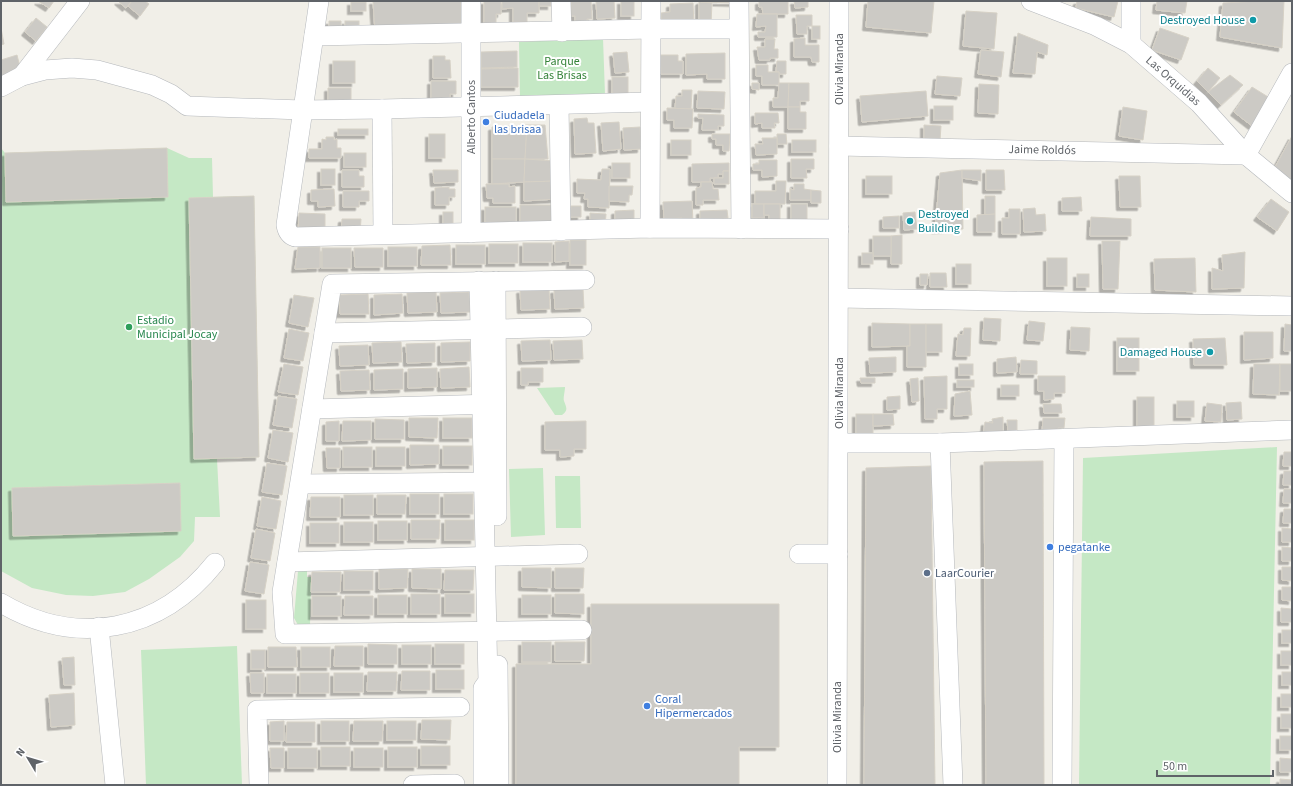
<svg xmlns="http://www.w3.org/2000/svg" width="1293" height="786" viewBox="0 0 1293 786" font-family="'Source Sans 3',sans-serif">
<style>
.green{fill:#c5e8c5}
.building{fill:#cccac5;stroke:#d6d1c6;filter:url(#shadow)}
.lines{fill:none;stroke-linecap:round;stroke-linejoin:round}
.minor-casing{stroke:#b5b8bc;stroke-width:20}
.minor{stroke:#fff;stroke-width:19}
.culture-dot{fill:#0f9aa8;stroke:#fff;stroke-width:1.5}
.shop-dot{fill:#3f7fe0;stroke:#fff;stroke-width:1.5}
.leisure-dot{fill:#2e9e5b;stroke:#fff;stroke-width:1.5}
.service-dot{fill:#5c6f8a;stroke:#fff;stroke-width:1.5}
.labels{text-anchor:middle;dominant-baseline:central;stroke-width:4;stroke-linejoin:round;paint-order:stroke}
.culture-label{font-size:12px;fill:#0d838f;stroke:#fff;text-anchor:end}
.park-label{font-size:12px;fill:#348238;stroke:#fff}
.street-label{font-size:12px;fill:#5f6368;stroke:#fff}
.shop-label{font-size:12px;fill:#366cbe;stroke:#fff;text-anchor:start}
.leisure-label{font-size:12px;fill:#27864d;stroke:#fff;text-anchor:start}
.service-label{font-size:12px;fill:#4e5e75;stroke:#fff;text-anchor:start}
</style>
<defs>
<filter id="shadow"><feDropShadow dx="-3.5" dy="3.5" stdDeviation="0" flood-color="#0004"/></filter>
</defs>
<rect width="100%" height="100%" fill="#f1efe8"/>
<g class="green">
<polygon points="603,38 605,95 520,98 519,42"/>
<polygon points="1,148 5,153 167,148 189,158 212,158 213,197 254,196 259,457 217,459 220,517 195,517 194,541 180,557 149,579 125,592 93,596 66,595 32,588 1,571"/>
<path d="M565 387C565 391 563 398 564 401 566 407 569 410 562 415H555L537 388Z"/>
<polygon points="1277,447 1270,785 1079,785 1083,458"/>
<polygon points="543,468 545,535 511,537 509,469"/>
<polygon points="555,476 580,476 581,528 556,528"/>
<polygon points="298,571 307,571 307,577 311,577 310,626 298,625 294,618"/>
<polygon points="237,646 242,785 146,785 141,650"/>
</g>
<g class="building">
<polygon points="38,1 54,1 49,8"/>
<polygon points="118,1 132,1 126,8"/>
<polygon points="132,1 145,1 149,4 140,16 128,6"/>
<polygon points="373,1 461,1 462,28 375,32"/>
<polygon points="484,1 501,1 501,14 496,14 496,23 484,23"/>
<polygon points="502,1 539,1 539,13 527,13 527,22 513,22 513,8 502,9"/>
<rect x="539" y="1" width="12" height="5"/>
<polygon points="571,1 591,1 592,19 587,19 587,25 575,26 575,16 571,16"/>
<polygon points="596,1 614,1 615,18 597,19"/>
<rect x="621" y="1" width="13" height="15"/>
<polygon points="700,1 735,1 735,3 699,2"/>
<polygon points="759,1 788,1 788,14 763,14 762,7 759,7"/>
<polygon points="794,1 808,1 808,7 795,8"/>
<polygon points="868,1 934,1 931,33 866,27"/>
<polygon points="1077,1 1118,1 1114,17 1076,8"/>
<polygon points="1157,1 1187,1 1185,13 1156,10"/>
<polygon points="1259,1 1284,1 1282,48 1220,37 1223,3"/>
<rect x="351" y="2" width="15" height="9"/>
<polygon points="699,2 712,3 711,24 699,24"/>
<polygon points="693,3 694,24 661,25 661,13 670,12 670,4"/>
<polygon points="966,11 997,13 994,49 963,46"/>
<polygon points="757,14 777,14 777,37 758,37 758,32 765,32 766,26 756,27"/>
<polygon points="796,15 812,15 812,26 807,26 807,34 797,34"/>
<polygon points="36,18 47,27 36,41 25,32"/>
<polygon points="329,21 341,21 341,32 329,31"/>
<rect x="345" y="21" width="14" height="13"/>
<rect x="812" y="26" width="8" height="13"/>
<polygon points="1,28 4,44 1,45"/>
<polygon points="1160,28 1189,38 1181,60 1152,50"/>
<polygon points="1018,33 1048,45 1047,55 1037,52 1035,74 1013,73"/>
<polygon points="805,38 805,45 819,45 819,62 812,62 811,57 794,57 794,39"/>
<polygon points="765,39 775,39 774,49 778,49 778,58 770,58 770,60 759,60 757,47 765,47"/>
<polygon points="981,50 1004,52 1001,77 978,74"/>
<polygon points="517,51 517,67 481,68 481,52"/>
<polygon points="627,52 629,72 615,73 613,53"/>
<polygon points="725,53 725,79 707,79 707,74 686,75 686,54"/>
<polygon points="17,55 21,71 1,77 1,60"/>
<polygon points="660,55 678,55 678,61 683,61 683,74 661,74"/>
<polygon points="433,56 445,56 445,60 450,60 451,78 433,78"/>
<rect x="333" y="61" width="22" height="22"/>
<polygon points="777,61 786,61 786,74 779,74 779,72 776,72"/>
<polygon points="756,65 768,65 768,72 779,72 779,85 762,85 762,76 756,76"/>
<polygon points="518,68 518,87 481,87 481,69"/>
<polygon points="1208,68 1220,78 1208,92 1197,81"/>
<polygon points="1230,75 1243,85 1221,105 1208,92"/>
<polygon points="937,76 962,78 960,96 935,94"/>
<rect x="612" y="77" width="16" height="24"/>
<polygon points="431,81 456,81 456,94 450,94 450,98 431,99"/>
<polygon points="752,83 759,83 759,90 752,89"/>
<polygon points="779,83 789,83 788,107 773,107 773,98 778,98"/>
<polygon points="789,83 809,83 809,101 800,101 800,107 788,107"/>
<polygon points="979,84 999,85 998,114 978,113"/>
<polygon points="1252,87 1273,100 1252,126 1234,112"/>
<polygon points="328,88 351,88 351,104 328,105"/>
<polygon points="682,90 692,90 691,109 675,109 676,96 682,96"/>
<polygon points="698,91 725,92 724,109 697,108"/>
<polygon points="926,91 928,116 862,122 860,96"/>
<rect x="934" y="106" width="19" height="14"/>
<polygon points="788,107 800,107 800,112 806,112 806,129 788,129"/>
<polygon points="1123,107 1147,111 1143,140 1119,136"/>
<polygon points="667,108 693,109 692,128 674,128 674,120 667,120"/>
<polygon points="755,113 778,113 779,123 774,123 775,128 762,128 762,123 755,124"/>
<polygon points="698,114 724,115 724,126 718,126 718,130 702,130 703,118 698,118"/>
<polygon points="587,118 588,123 594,123 596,153 575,154 574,119"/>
<polygon points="619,122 621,149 603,151 601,123"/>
<polygon points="527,125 525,159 492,159 492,127"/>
<polygon points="527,125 545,125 548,159 525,159"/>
<polygon points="924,125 941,126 940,141 924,141"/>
<polygon points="640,127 641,149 624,150 623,128"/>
<rect x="338" y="129" width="30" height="6"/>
<rect x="429" y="134" width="16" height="24"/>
<polygon points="712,134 730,134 729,151 723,151 723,145 716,145 716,139 712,139"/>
<polygon points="777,134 786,134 787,144 777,144"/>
<polygon points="1292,136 1292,182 1274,169"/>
<polygon points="326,137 334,137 334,140 337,139 337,148 341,148 341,158 309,158 309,149 322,149 322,139 326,140"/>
<polygon points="762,138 777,138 777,154 756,155 755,144 763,144"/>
<rect x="671" y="140" width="20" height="15"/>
<rect x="792" y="140" width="24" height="12"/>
<polygon points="167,148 168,197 6,202 5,153"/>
<rect x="344" y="153" width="22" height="14"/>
<polygon points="492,159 525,159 524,182 492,184"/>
<polygon points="525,159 554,161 555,181 524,182"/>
<polygon points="791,159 814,159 814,169 806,169 807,178 791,178"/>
<polygon points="759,160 777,160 777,176 762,177 762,170 753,170 753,164 759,164"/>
<rect x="612" y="163" width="18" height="15"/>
<polygon points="729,163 729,171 723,171 724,174 718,174 718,178 710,178 710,182 692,182 692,164"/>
<rect x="321" y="169" width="14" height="16"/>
<polygon points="602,169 610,169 609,208 588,207 588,199 584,199 585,193 577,193 577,179 601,180"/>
<polygon points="342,170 359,170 359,176 364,176 364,187 342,187"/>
<polygon points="433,170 458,170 458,182 434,183"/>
<polygon points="962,170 963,229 935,230 940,173"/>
<polygon points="962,170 981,170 981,181 962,178"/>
<polygon points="986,170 1004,170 1005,190 986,190"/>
<polygon points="723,171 729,171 729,184 714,184 714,178 723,178"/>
<rect x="866" y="176" width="26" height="18"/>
<polygon points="1119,176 1140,176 1141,207 1120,207"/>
<polygon points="555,181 556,199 524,201 524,182"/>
<polygon points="776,181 786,181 785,204 755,204 755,191 776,191"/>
<polygon points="701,182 712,182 713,189 718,189 719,200 703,200 703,205 696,205 696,188 701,187"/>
<polygon points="486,184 509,184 509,187 515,186 515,203 493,203 493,198 487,198"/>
<polygon points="794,184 804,184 804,189 811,190 811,200 790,200 790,189 794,190"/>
<polygon points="609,186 633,186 632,195 629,195 629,202 609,201"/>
<polygon points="449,187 449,189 455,189 455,197 449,197 449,205 435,205 435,188"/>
<polygon points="334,189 335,206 318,207 318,201 311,201 311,190"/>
<polygon points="811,190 821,191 821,203 811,203"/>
<polygon points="343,191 369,191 369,201 359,201 359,207 343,207"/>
<polygon points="254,196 259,457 194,459 189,198"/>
<polygon points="985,196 995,196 995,214 985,215"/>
<polygon points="1081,197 1082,211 1062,211 1062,198"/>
<polygon points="1271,199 1289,212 1277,231 1257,217"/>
<polygon points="692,201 693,222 682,222 682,218 664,219 663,202"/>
<rect x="752" y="204" width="12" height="14"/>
<polygon points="764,204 780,204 780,223 769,223 769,215 764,215"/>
<rect x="791" y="204" width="16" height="19"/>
<polygon points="520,205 553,205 552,228 520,228"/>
<polygon points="571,206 581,206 581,217 570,217"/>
<rect x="485" y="207" width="31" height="20"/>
<polygon points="1035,208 1036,215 1045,214 1046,231 1024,232 1023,209"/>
<polygon points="1009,209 1020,209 1020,234 1002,234 1002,218 1009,218"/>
<polygon points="634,210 634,227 615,227 615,211"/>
<polygon points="727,210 728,218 715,219 715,225 700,226 700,211"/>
<rect x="443" y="212" width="10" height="16"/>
<polygon points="915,212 917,229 904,230 903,213"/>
<polygon points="299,213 325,214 325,235 298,235"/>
<polygon points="590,213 606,214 605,228 590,228"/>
<polygon points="995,214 995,232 977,232 977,215"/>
<polygon points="899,216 899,228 883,228 883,217"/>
<polygon points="1091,217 1131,219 1131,236 1090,236"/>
<polygon points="342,219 361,219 360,234 341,234"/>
<polygon points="902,235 902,264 891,264 891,236"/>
<rect x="873" y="236" width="18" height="20"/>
<rect x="570" y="240" width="16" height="25"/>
<polygon points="569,241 569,261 555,262 555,242"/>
<polygon points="1102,241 1120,241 1118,289 1103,289"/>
<rect x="523" y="243" width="29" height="19"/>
<rect x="489" y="244" width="29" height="19"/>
<polygon points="450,245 451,265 421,265 422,246"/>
<rect x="456" y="245" width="29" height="19"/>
<polygon points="298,247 320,247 320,268 295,269"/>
<rect x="388" y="247" width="29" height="19"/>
<rect x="322" y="248" width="29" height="20"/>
<polygon points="354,248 383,248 383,267 355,267"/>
<polygon points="1245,252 1244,288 1212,289 1212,268 1223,271 1222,255"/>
<rect x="862" y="253" width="11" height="11"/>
<rect x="1047" y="258" width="20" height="28"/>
<polygon points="1195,258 1196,292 1155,290 1154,259"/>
<rect x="956" y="264" width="15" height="20"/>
<polygon points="930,273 946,273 947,287 930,287"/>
<polygon points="920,274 928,274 927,285 920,285"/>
<rect x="1077" y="274" width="12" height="13"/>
<polygon points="549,289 550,309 521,310 520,290"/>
<polygon points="583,289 584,308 555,309 554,290"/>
<polygon points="436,292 437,312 408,313 407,293"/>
<polygon points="469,292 470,312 441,313 440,293"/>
<polygon points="368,294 369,314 340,314 339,295"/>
<polygon points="402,294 403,313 374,315 374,295"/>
<polygon points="294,295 314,298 308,327 289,323"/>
<polygon points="984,318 1001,319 1000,341 983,340"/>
<polygon points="1029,321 1045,323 1043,341 1027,340"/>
<polygon points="872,323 910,324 910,346 872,347"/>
<polygon points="910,324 926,324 926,367 907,367 907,346 910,346"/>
<rect x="926" y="324" width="16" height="28"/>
<polygon points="1285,324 1292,325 1292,351 1284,351"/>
<polygon points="1071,327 1090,328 1089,351 1070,350"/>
<polygon points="964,328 971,328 970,356 956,356 958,334 963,335"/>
<polygon points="289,329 309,333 303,361 284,358"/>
<polygon points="1244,332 1273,332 1273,358 1244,360"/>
<rect x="1117" y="338" width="22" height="33"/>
<polygon points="1225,338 1227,365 1194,365 1193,339"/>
<polygon points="550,340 551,360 522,361 521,341"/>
<polygon points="582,340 583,359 554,360 553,341"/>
<polygon points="401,342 402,362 373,363 372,343"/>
<polygon points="470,342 470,361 441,362 441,343"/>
<polygon points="435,343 435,362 407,363 406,344"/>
<polygon points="368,345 369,365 340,366 339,346"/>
<polygon points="896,357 896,372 870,373 869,358"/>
<polygon points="1016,357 1017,372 997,373 997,359"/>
<polygon points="1021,360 1037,361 1037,374 1020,374"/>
<polygon points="284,364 303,367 298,395 278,392"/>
<rect x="959" y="364" width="14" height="11"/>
<polygon points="1254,364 1280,364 1279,395 1253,394"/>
<rect x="1280" y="364" width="12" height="27"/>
<polygon points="469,367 470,387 441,388 440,369"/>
<polygon points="437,368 437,387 408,388 408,369"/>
<polygon points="521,368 543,368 543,382 528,382 528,385 521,385"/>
<polygon points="403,369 403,389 374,390 374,370"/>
<polygon points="369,370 370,390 341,391 340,371"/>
<polygon points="947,376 947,409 937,409 937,419 925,419 924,377"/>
<polygon points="1038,376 1065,376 1065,393 1054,393 1054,399 1044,400 1044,391 1038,391"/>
<polygon points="860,378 875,378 875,383 861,383"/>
<polygon points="918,378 919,401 912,402 910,379"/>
<rect x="957" y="380" width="17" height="7"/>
<rect x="1001" y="385" width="18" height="11"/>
<polygon points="970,391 972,415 954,416 955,394"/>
<polygon points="278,396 297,399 292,428 273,425"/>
<polygon points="900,396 900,409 887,410 887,397"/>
<rect x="1137" y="397" width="17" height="32"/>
<rect x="1177" y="401" width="17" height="16"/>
<polygon points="1241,402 1242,419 1227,420 1226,403"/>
<polygon points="1207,403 1222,405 1221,422 1205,421"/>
<polygon points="1043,404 1061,404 1062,413 1044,413"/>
<rect x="856" y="414" width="17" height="21"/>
<polygon points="873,414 893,414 894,425 873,426"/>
<polygon points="1003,417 1003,434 983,435 985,422 993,423 992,419"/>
<polygon points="409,418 438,418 437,438 409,437"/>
<rect x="443" y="418" width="29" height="20"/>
<polygon points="1043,418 1065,418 1064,428 1058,428 1058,434 1042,433"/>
<polygon points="375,419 404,420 404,439 375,439"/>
<polygon points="1007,420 1017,420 1017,432 1008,432"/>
<polygon points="339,421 339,441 326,441 326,422"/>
<polygon points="343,421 371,421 371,440 342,441"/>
<polygon points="586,421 586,449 574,449 574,456 560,457 560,450 545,450 545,422"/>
<polygon points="273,430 293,433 288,462 268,458"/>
<polygon points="410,445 439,445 439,464 410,465"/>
<rect x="443" y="446" width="29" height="19"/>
<rect x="343" y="447" width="29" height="20"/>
<rect x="376" y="447" width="29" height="19"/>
<polygon points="326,448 340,448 340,468 327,468"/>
<polygon points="1284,452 1292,452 1292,466 1283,466"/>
<polygon points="1043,461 1044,785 986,785 984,462"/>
<polygon points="267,463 287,466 282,495 262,492"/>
<polygon points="931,466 935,785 864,785 866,468"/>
<polygon points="1284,471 1292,471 1292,485 1283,485"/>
<polygon points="180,483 181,531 13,536 12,488"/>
<polygon points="1284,489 1292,489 1292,503 1283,503"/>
<rect x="410" y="494" width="29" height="20"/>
<rect x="444" y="494" width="29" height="20"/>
<rect x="344" y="495" width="29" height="20"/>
<polygon points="377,495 406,495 405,514 377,514"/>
<polygon points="262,497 281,501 276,529 257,526"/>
<polygon points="311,497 340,497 340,517 310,517"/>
<polygon points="1284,509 1292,509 1292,523 1283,523"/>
<polygon points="411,520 440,520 439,539 411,539"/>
<rect x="445" y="520" width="29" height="20"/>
<rect x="378" y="521" width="29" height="19"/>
<rect x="344" y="522" width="29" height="20"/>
<rect x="310" y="523" width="29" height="20"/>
<polygon points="1282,528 1292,529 1292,542 1282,542"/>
<polygon points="256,529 275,533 270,561 251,558"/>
<polygon points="1282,547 1292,548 1292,561 1282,561"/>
<polygon points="250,562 269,565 264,594 245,591"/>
<polygon points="1282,567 1292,567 1292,581 1282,580"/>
<polygon points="522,568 551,568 551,588 522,587"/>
<polygon points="555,568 584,568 583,588 555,588"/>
<polygon points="379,569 408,569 407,588 379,589"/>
<polygon points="412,569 441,569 441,589 412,588"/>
<polygon points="445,570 474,570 473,590 444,590"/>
<rect x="344" y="571" width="29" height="19"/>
<polygon points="312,572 341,572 340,592 311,592"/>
<polygon points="1282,587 1292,587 1292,601 1282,600"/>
<rect x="411" y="594" width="29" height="20"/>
<rect x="445" y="594" width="29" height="19"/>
<polygon points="555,594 584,594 584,614 555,613"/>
<rect x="378" y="595" width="29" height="19"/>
<rect x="522" y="595" width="29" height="19"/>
<rect x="312" y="596" width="29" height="20"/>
<polygon points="345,596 373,596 373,615 344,615"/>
<rect x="246" y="600" width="20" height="29"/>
<polygon points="591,604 779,604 779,747 739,747 739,785 516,785 516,664 591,664"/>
<polygon points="1281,608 1292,609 1292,622 1281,622"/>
<rect x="1282" y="630" width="10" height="13"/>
<rect x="522" y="642" width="29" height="20"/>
<polygon points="555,642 585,642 584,661 555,661"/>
<polygon points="368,644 397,645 397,664 368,664"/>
<rect x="435" y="644" width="29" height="20"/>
<rect x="402" y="645" width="29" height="19"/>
<polygon points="335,646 363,646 363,666 334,666"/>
<polygon points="268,647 296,647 297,667 268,667"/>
<rect x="301" y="647" width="29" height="20"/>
<rect x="251" y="650" width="14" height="19"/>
<rect x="1281" y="651" width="11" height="14"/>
<polygon points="74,657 75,685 64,685 62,658"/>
<rect x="436" y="670" width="28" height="19"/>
<polygon points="402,671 430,671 430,690 401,690"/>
<polygon points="368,672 397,672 396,691 367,691"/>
<rect x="1282" y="672" width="10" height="13"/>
<polygon points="250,673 264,673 264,693 251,693"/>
<rect x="300" y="673" width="29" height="20"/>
<rect x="334" y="673" width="29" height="19"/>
<rect x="267" y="674" width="29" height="19"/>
<polygon points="74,693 75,725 51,727 49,695"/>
<rect x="1281" y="694" width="11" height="13"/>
<rect x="1281" y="714" width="11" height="14"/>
<polygon points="422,720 451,720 450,740 421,739"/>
<polygon points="284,721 284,741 270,741 270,722"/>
<rect x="321" y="721" width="28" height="20"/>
<polygon points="354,721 383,721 382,741 353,741"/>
<rect x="387" y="721" width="29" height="19"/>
<polygon points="287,722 315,722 315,742 286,742"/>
<rect x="1280" y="736" width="12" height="14"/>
<rect x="421" y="746" width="29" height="19"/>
<rect x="321" y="747" width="29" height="19"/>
<rect x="388" y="747" width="29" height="20"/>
<polygon points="270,748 284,748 284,768 271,768"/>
<rect x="288" y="748" width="29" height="20"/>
<rect x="354" y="748" width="29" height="19"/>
<polygon points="1280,758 1292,759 1292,772 1280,772"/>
<polygon points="1280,779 1292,780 1292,785 1280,785"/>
</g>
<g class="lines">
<g class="minor-casing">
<g id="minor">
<path d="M319 1 286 225C287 231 289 235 295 237L650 228 839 229"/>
<polyline points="561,1 562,32"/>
<polyline points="739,1 741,229"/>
<polyline points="1031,1 1096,26 1131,44 1199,103 1246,155 1292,193"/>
<polyline points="314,36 651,29 738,29"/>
<polyline points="1131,44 1131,1"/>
<polyline points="22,76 80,1"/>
<polyline points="1,87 22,76 45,70 72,68 97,70 152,85 171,94 187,106 302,110 382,109 650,102"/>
<polyline points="559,105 561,231"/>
<polyline points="382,109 383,234"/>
<polyline points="839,146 1246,155 1292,73"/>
<polyline points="650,228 651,1"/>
<polyline points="471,233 471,1"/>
<polyline points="479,281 488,681 483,688 483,785"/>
<polyline points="496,281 497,516"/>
<polyline points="839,298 1292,306"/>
<polyline points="324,333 582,327"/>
<polyline points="312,409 494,404"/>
<polyline points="839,443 940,443 1292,430"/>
<polyline points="940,443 953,785"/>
<polyline points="300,484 496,482"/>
<polyline points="799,554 838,554"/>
<polyline points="287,562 578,554"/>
<path d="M1 603C77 648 160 632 215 563"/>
<polyline points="99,627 115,785"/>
<polyline points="582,630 285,634 282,592 332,284 585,280"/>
<polyline points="498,665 499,785"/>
<polyline points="259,785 257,710 460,707"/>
<polyline points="413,785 455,784"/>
<polyline points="837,785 839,1"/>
<polyline points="1062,785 1064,439"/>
</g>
</g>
<use href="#minor" class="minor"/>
</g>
<g class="culture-dot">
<circle cx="1253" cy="20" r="4"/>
<circle cx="910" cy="221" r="4"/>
<circle cx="1210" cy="352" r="4"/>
</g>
<g class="shop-dot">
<circle cx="486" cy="122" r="4"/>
<circle cx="1050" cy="547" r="4"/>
<circle cx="647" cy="706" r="4"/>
</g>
<circle class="leisure-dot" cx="129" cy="327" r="4"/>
<circle class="service-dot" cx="927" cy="573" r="4"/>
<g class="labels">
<g class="culture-label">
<text x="1245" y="20">Destroyed House</text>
<text x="918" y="214" text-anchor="start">Destroyed<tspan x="918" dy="14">Building</tspan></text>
<text x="1202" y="352">Damaged House</text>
</g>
<g class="park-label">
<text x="562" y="61">Parque<tspan x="562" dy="14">Las Brisas</tspan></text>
</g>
<g class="street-label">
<text transform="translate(839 69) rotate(-90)">Olivia Miranda</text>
<text transform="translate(1173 81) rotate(41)">Las Orquidias</text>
<text transform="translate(471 117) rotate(-90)">Alberto Cantos</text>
<text transform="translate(1042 150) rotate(1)">Jaime Roldós</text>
<text transform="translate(839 393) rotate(-90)">Olivia Miranda</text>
<text transform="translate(837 717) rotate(-90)">Olivia Miranda</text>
</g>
<g class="shop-label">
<text x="494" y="115">Ciudadela<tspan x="494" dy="14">las brisaa</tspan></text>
<text x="1058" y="547">pegatanke</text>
<text x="655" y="699">Coral<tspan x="655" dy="14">Hipermercados</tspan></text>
</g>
<g class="leisure-label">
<text x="137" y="320">Estadio<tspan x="137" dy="14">Municipal Jocay</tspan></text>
</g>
<g class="service-label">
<text x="935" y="573">LaarCourier</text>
</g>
</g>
<rect width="1293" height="786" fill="none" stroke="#5f6368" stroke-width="4"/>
<g transform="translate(28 758) rotate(308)" stroke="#ffffff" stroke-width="3" paint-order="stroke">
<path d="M0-3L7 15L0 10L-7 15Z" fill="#5f6368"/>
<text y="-6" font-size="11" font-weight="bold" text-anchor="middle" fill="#5f6368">N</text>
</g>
<path d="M1157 770v6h116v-6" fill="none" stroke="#5f6368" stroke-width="2"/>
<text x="1163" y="770" font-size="12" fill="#5f6368" stroke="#ffffff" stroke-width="3" paint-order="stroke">50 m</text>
</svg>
